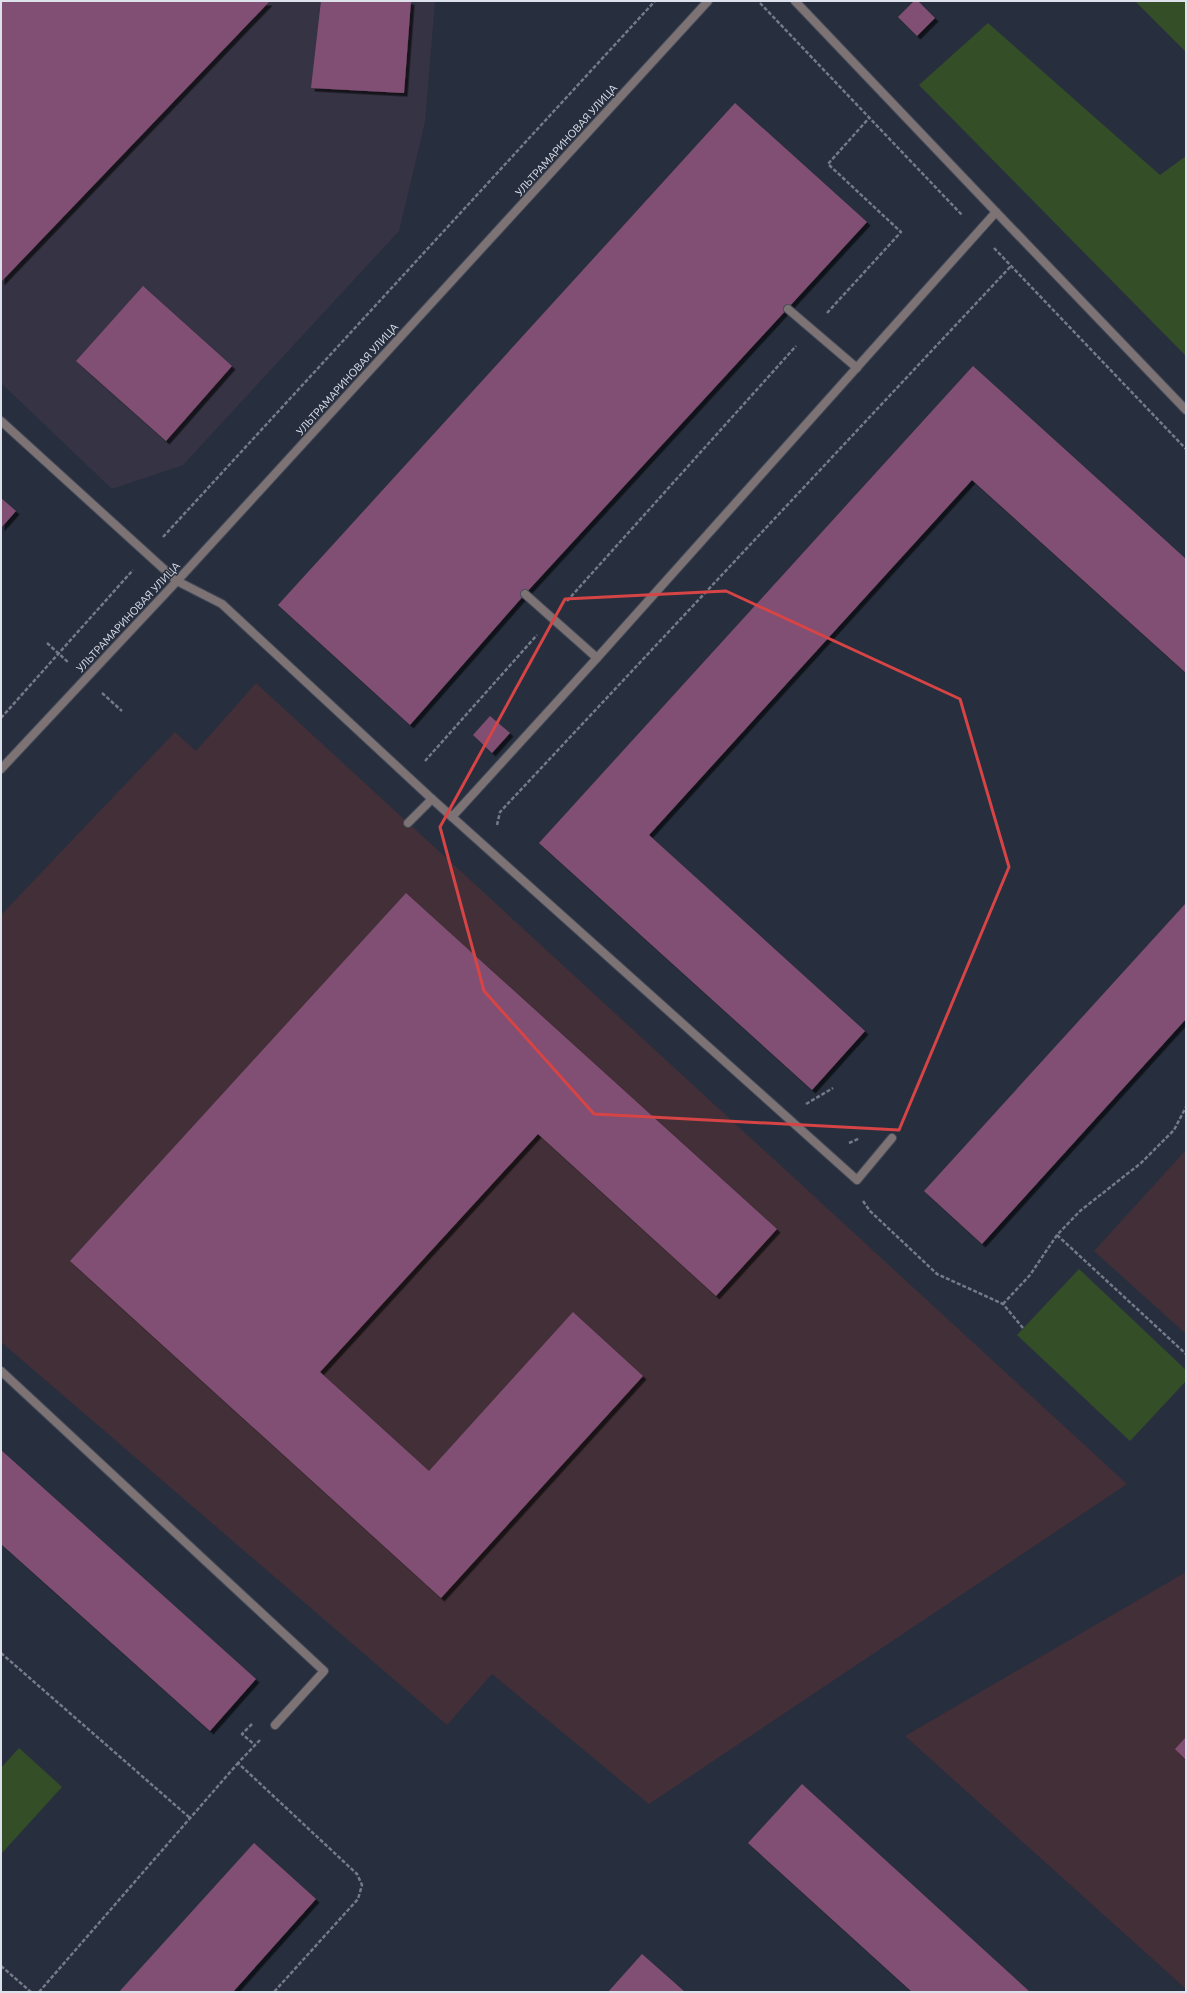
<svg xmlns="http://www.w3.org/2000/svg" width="1187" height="1993" viewBox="0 0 1187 1993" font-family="Ubuntu,sans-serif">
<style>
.industrial{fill:#363344}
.education{fill:#422f37}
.green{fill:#344f27}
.building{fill:#815073;filter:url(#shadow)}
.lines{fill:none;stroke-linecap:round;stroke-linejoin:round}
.lane-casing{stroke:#444b5a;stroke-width:10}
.street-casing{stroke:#444b5a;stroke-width:10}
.path{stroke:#747a88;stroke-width:2.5;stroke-dasharray:4 2;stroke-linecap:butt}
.lane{stroke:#7e7374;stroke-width:8}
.street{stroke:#7e7374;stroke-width:8}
.marked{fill:none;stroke:#d74445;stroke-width:3;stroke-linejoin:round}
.labels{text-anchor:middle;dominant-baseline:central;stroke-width:3;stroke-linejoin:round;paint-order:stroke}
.street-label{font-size:11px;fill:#dce1ec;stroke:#272e3e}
</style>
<defs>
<filter id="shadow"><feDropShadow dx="3.5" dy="3.5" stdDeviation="0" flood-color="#0009"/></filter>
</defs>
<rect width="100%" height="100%" fill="#272e3e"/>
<polygon class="industrial" points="1,1 435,1 425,122 399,231 183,465 112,489 1,383"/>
<g class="education">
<polygon points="256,683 1127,1484 649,1804 492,1674 447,1725 1,1342 1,915 175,732 196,751"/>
<polygon points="1186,1150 1186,1334 1094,1251"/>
<polygon points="1186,1572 1186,1989 905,1736"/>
</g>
<g class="green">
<polygon points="1135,1 1186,1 1186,52"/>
<polygon points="988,23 1160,175 1186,156 1186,356 919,85"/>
<polygon points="1079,1269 1186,1370 1186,1381 1130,1441 1017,1335"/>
<polygon points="19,1748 62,1787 1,1854 1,1768"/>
</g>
<g class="building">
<polygon points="1,1 269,2 1,282"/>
<polygon points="321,1 411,1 404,93 311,88"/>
<polygon points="914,1 918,1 935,18 917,36 898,17"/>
<polygon points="735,103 867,222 525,594 410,725 278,605"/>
<polygon points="143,286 232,366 166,441 76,361"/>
<polygon points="973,366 1186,559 1186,673 972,480 649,835 865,1031 812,1090 539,843"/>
<polygon points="1,498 16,511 1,528"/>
<polygon points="490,716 510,733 492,753 473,735"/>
<polygon points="406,893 777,1229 716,1296 538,1134 320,1372 429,1471 573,1312 643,1376 441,1598 70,1261"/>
<polygon points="1186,903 1186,1019 982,1244 924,1191"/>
<polygon points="1,1450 256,1679 210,1731 1,1544"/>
<polygon points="1186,1737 1186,1760 1175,1749"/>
<polygon points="802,1784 1030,1992 912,1992 748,1843"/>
<polygon points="254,1843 316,1899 233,1992 119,1992"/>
<polygon points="642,1954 685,1992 608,1992"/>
</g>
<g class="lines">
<g class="lane-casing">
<g id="lane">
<polyline points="996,212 1186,410"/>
<polyline points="788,309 857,368"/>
<polyline points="1,421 177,581 222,604 432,799 857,1180 892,1138"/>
<polyline points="525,594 597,658"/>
<polyline points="452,817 597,658 996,212 795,1"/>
<polyline points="408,823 432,799"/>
<polyline points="1,1371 324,1671 275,1725"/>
</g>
</g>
<g class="street-casing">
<polyline id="street" points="1,769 177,581 708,1"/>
</g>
<g class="path">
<polyline points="760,3 962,215"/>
<polyline points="994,248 1186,449"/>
<polyline points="827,313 901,232 828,164 869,118"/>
<polyline points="163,537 655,1"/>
<polyline points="567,601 796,346"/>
<polyline points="47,643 69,663"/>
<polyline points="102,693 122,711"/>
<polyline points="1,718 133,570"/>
<polyline points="425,761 537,635"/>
<polyline points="497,825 500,812 1011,266"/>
<polyline points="806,1104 833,1088"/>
<polyline points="849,1143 860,1138"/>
<polyline points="863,1201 870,1211 937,1274 1003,1304 1023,1328"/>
<polyline points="1057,1235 1186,1354"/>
<polyline points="1003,1304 1030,1275 1057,1235 1080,1211 1141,1163 1174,1130 1186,1107"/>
<polyline points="1,1653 190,1818"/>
<polyline points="252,1724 242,1734 255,1745"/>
<polyline points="260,1740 238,1763 357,1874 362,1885 358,1899 274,1992"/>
<polyline points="1,1966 31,1992"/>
<polyline points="39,1992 238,1763"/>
</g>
<use href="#lane" class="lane"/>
<use href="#street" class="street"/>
</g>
<path class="marked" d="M726 591 960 699 1009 867 899 1130 594 1114 484 991 440 827 565 599Z"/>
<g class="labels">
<g class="street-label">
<text transform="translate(566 140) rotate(-48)">УЛЬТРАМАРИНОВАЯ УЛИЦА</text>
<text transform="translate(347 379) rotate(-48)">УЛЬТРАМАРИНОВАЯ УЛИЦА</text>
<text transform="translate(128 617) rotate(-47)">УЛЬТРАМАРИНОВАЯ УЛИЦА</text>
</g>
</g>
<rect width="1187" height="1993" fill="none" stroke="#dce1ec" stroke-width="4"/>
</svg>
